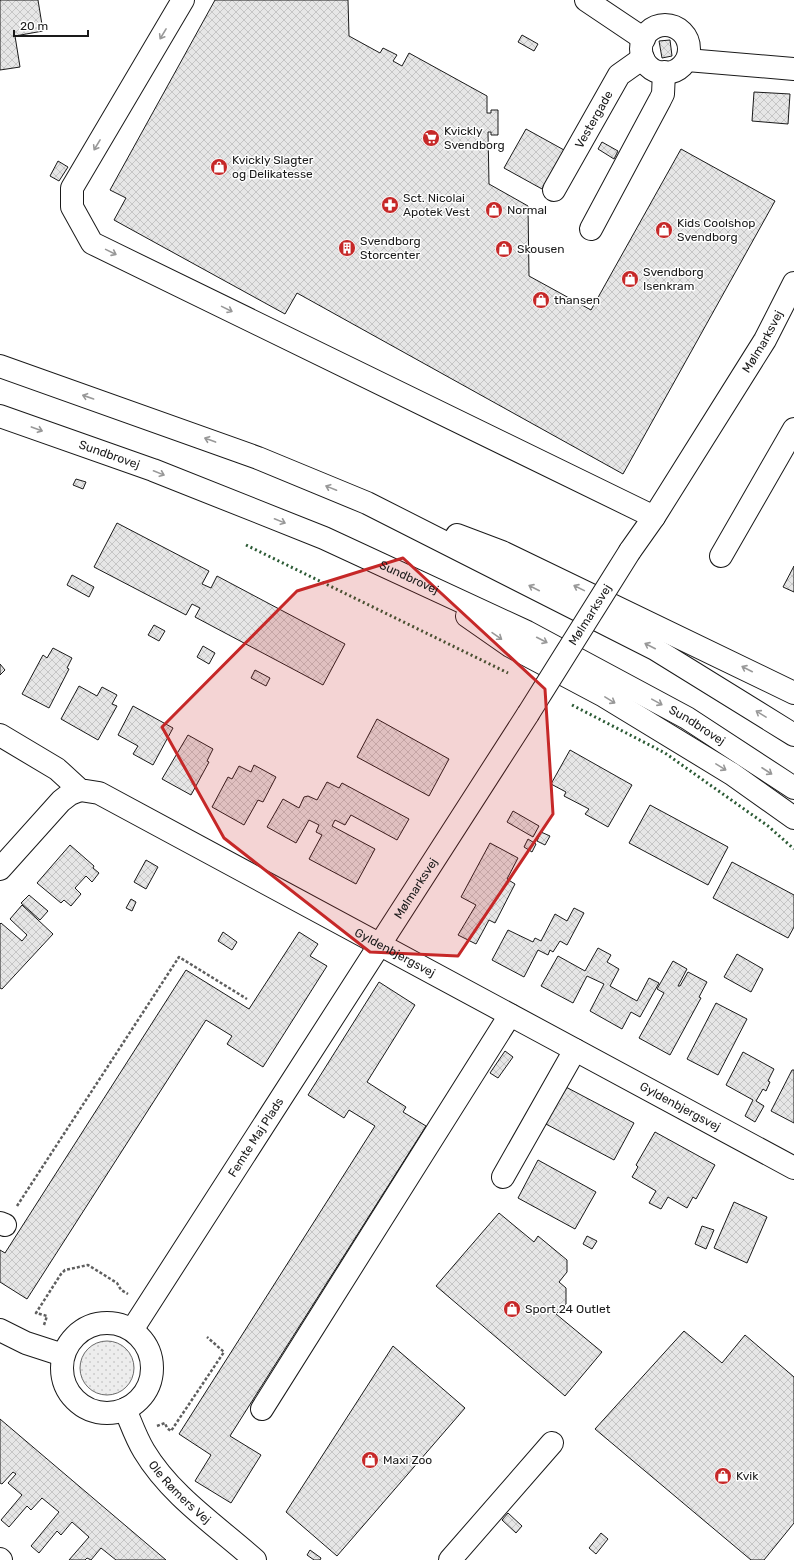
<svg xmlns="http://www.w3.org/2000/svg" width="794" height="1560" viewBox="0 0 794 1560" font-family="Rubik,sans-serif">
<style>
.grass{fill:url(#grass-dots);stroke:#6a6a6a}
.building{fill:url(#building-cross-hatch);stroke:#1a1a1a}
.lines{fill:none;stroke-linecap:round;stroke-linejoin:round}
.minor-casing{stroke:#1a1a1a;stroke-width:24}
.major-casing{stroke:#1a1a1a;stroke-width:24}
.path{stroke:#5f5f5f;stroke-width:2.5;stroke-dasharray:3 2;stroke-linecap:butt}
.minor{stroke:#fff;stroke-width:22}
.major{stroke:#fff;stroke-width:22}
.minor-bridge-casing{stroke:#1a1a1a;stroke-width:24;stroke-linecap:butt}
.minor-bridge{stroke:#fff;stroke-width:22}
.hedge{stroke:#2b5a34;stroke-width:3;stroke-dasharray:2 3;stroke-linecap:butt}
.oneway{stroke:#989898}
.marked{fill:#c62828;fill-opacity:0.2;stroke:#c62828;stroke-width:3;stroke-linejoin:round}
.labels{text-anchor:middle;dominant-baseline:central;stroke-width:3;stroke-linejoin:round;paint-order:stroke}
.street-label{font-size:12px;fill:#1a1a1a;stroke:#fff}
.poi-label{font-size:12px;fill:#1a1a1a;stroke:#fff;text-anchor:start}
</style>
<defs>
<pattern id="grass-dots" width="8" height="8" patternUnits="userSpaceOnUse"><rect width="8" height="8" fill="#ededed"/><path d="M2 2h.1M6 6h.1" fill="none" stroke="#cbcbcb" stroke-width="1.8" stroke-linecap="round"/></pattern>
<pattern id="building-cross-hatch" width="8" height="8" patternUnits="userSpaceOnUse"><rect width="8" height="8" fill="#e6e6e6"/><path d="M0 0l8 8M0 8l8-8" fill="none" stroke="#c5c5c5"/></pattern>
</defs>
<rect width="100%" height="100%" fill="#fff"/>
<circle class="grass" cx="107" cy="1368" r="27"/>
<g class="building">
<polygon points="0,0 38,0 43,31 15,36 20,67 0,70"/>
<polygon points="215,0 348,0 349,36 380,53 383,48 397,55 393,61 402,66 409,53 487,96 487,113 491,113 491,110 498,110 498,135 491,135 491,132 488,132 489,184 528,206 529,276 591,310 681,149 775,201 623,474 297,293 285,314 114,220 126,198 110,190"/>
<polygon points="522,35 538,44 534,51 518,42"/>
<polygon points="670,40 672,56 662,58 659,41"/>
<polygon points="754,92 790,94 788,124 752,121"/>
<polygon points="526,129 564,150 542,189 504,168"/>
<polygon points="602,142 618,151 614,159 598,149"/>
<polygon points="58,161 68,167 59,181 50,176"/>
<polygon points="76,479 86,482 83,489 73,485"/>
<polygon points="117,523 209,571 202,584 211,588 217,576 345,644 323,685 195,617 200,608 192,604 186,615 94,567"/>
<polygon points="794,566 794,592 783,587"/>
<polygon points="72,575 94,587 89,597 67,585"/>
<polygon points="154,625 165,631 159,641 148,635"/>
<polygon points="203,646 215,653 209,664 197,657"/>
<polygon points="53,648 72,658 67,668 69,669 49,708 22,694 43,655 47,658"/>
<polygon points="0,664 5,670 0,675"/>
<polygon points="255,670 270,678 266,686 251,678"/>
<polygon points="79,686 97,696 102,687 117,695 112,704 117,706 98,740 61,719"/>
<polygon points="133,706 173,728 153,765 133,754 138,746 118,735"/>
<polygon points="377,719 449,759 429,796 357,757"/>
<polygon points="188,735 213,749 207,761 209,762 191,795 162,779"/>
<polygon points="570,750 632,785 608,827 585,814 589,809 564,796 566,792 551,784"/>
<polygon points="254,765 276,777 263,802 258,800 244,825 212,807 228,777 232,779 239,766 251,772"/>
<polygon points="327,782 339,788 342,783 409,819 397,840 351,815 345,825 335,820 332,826 375,849 356,884 309,859 322,835 316,832 319,825 309,820 296,843 267,827 283,799 299,808 304,797 308,796 317,800"/>
<polygon points="650,805 728,847 708,885 629,843"/>
<polygon points="513,811 539,826 533,837 507,822"/>
<polygon points="541,832 550,836 545,845 537,841"/>
<polygon points="528,839 536,844 532,852 524,847"/>
<polygon points="490,843 518,858 507,879 515,884 495,923 489,920 476,944 458,935 476,905 461,897"/>
<polygon points="70,845 94,866 93,868 99,873 92,882 86,876 75,888 81,894 71,906 64,900 61,903 37,883"/>
<polygon points="146,860 158,867 146,889 134,882"/>
<polygon points="732,862 794,895 794,927 788,938 713,898"/>
<polygon points="29,895 48,911 40,920 21,903"/>
<polygon points="131,899 136,902 132,911 126,908"/>
<polygon points="22,905 53,934 2,989 0,988 0,924 1,923 22,941 27,935 10,919"/>
<polygon points="574,908 584,913 567,945 560,941 553,952 550,950 548,955 538,950 524,977 492,960 508,930 533,942 535,938 541,941 555,914 567,921"/>
<polygon points="223,932 237,942 232,950 218,941"/>
<polygon points="299,932 318,944 310,956 327,966 263,1067 227,1044 232,1036 206,1020 27,1299 0,1282 0,1250 5,1253 186,970 249,1009"/>
<polygon points="598,948 611,955 607,962 619,969 610,986 637,1001 649,978 659,983 640,1017 631,1012 622,1029 590,1011 604,984 587,976 573,1003 541,986 558,956 585,971"/>
<polygon points="737,954 763,969 751,992 724,977"/>
<polygon points="673,961 687,969 678,986 680,986 688,972 707,982 699,997 701,998 670,1055 639,1038 664,993 657,989"/>
<polygon points="379,982 415,1005 367,1082 406,1107 403,1112 426,1126 230,1436 261,1455 231,1503 195,1481 211,1455 179,1434 375,1126 349,1110 344,1118 308,1095"/>
<polygon points="716,1003 747,1019 718,1075 687,1059"/>
<polygon points="505,1051 513,1057 498,1078 490,1073"/>
<polygon points="743,1052 774,1069 768,1081 770,1082 766,1091 763,1089 756,1101 764,1106 755,1122 745,1116 753,1100 726,1085"/>
<polygon points="792,1070 794,1070 794,1123 771,1111"/>
<polygon points="564,1086 634,1123 614,1160 544,1123"/>
<polygon points="655,1132 715,1165 696,1199 693,1197 687,1208 668,1197 661,1209 649,1203 656,1191 632,1177 638,1167 636,1165"/>
<polygon points="538,1160 596,1192 575,1229 518,1198"/>
<polygon points="734,1202 767,1217 747,1263 714,1248"/>
<polygon points="499,1213 534,1242 538,1236 567,1260 567,1272 559,1282 566,1288 566,1304 556,1314 602,1352 565,1396 436,1286"/>
<polygon points="702,1226 714,1230 706,1249 695,1244"/>
<polygon points="587,1236 597,1241 592,1249 583,1244"/>
<polygon points="684,1331 722,1363 745,1335 794,1377 794,1523 764,1560 751,1560 595,1429"/>
<polygon points="393,1346 465,1408 337,1556 286,1512"/>
<polygon points="0,1419 166,1560 116,1560 101,1548 91,1560 87,1558 85,1560 69,1560 89,1537 72,1522 61,1535 57,1531 39,1553 31,1546 59,1512 42,1498 31,1510 27,1506 9,1527 1,1520 22,1495 8,1483 16,1474 13,1472 2,1484 0,1483"/>
<polygon points="508,1513 522,1526 516,1533 502,1520"/>
<polygon points="601,1533 608,1539 596,1554 589,1548"/>
<polygon points="310,1550 321,1558 320,1560 314,1560 307,1555"/>
</g>
<g class="lines">
<g class="minor-casing">
<g id="minor">
<polyline points="183,0 72,188 72,207 92,243 654,517"/>
<polyline points="586,0 644,39"/>
<circle cx="665" cy="49" r="24"/>
<polyline points="687,60 794,69"/>
<path id="s1" d="M554 190 619 75 643 58"/>
<polyline points="591,229 660,100 663,94 664,72"/>
<path id="s2" d="M630 551 654 517 765 340 794 283"/>
<polyline points="721,556 794,429"/>
<path id="s3" d="M0 735 57 769 80 790 99 793 794 1168"/>
<polyline points="0,869 61,801 70,794 80,790"/>
<polyline points="503,1177 575,1050"/>
<polyline points="0,1223 5,1225"/>
<circle cx="107" cy="1368" r="45"/>
<polyline points="0,1330 26,1343 63,1355"/>
<path id="s4" d="M132 1330 528 714"/>
<path id="s5" d="M125 1409C131 1423 136 1438 144 1451 171 1496 217 1526 255 1560"/>
<polyline points="262,1409 510,1015"/>
<polyline points="0,1559 1,1560"/>
<polyline points="450,1560 552,1443"/>
</g>
</g>
<g class="major-casing">
<g id="major">
<polyline points="0,366 258,458 367,503 655,649 794,735"/>
<path id="s6" d="M0 416 153 470 324 538 527 632 687 718 794 788"/>
<polyline points="457,535 502,552 794,693"/>
<polyline points="467,616 510,646 604,696 732,774 794,818"/>
</g>
</g>
<g class="path">
<polyline points="17,1206 179,957 247,999"/>
<polyline points="44,1325 47,1316 36,1313 61,1274 65,1270 88,1265 117,1283 121,1290 128,1294"/>
<polyline points="157,1426 165,1423 167,1428 171,1431 224,1352 207,1337"/>
</g>
<use href="#minor" class="minor"/>
<use href="#major" class="major"/>
<g class="minor-bridge-casing">
<g id="minor-bridge">
<path id="s7" d="M528 714 630 551"/>
</g>
</g>
<use href="#minor-bridge" class="minor-bridge"/>
<g class="hedge">
<polyline points="246,545 508,673"/>
<polyline points="572,705 665,753 768,826 794,849"/>
</g>
</g>
<defs><path id="oneway-shaft" d="M-6 0H5M1.5-3L5.5 0L1.5 3" fill="none" stroke-width="1.6" stroke-linecap="round" stroke-linejoin="round"/></defs>
<g class="oneway">
<use href="#oneway-shaft" transform="translate(163 34) rotate(121)"/>
<use href="#oneway-shaft" transform="translate(97 145) rotate(121)"/>
<use href="#oneway-shaft" transform="translate(111 252) rotate(26)"/>
<use href="#oneway-shaft" transform="translate(227 309) rotate(26)"/>
<use href="#oneway-shaft" transform="translate(88 397) rotate(-161)"/>
<use href="#oneway-shaft" transform="translate(37 429) rotate(20)"/>
<use href="#oneway-shaft" transform="translate(210 440) rotate(-160)"/>
<use href="#oneway-shaft" transform="translate(159 473) rotate(22)"/>
<use href="#oneway-shaft" transform="translate(331 488) rotate(-158)"/>
<use href="#oneway-shaft" transform="translate(280 521) rotate(22)"/>
<use href="#oneway-shaft" transform="translate(534 588) rotate(-153)"/>
<use href="#oneway-shaft" transform="translate(579 588) rotate(-154)"/>
<use href="#oneway-shaft" transform="translate(497 636) rotate(35)"/>
<use href="#oneway-shaft" transform="translate(542 640) rotate(27)"/>
<use href="#oneway-shaft" transform="translate(650 646) rotate(-153)"/>
<use href="#oneway-shaft" transform="translate(747 669) rotate(-153)"/>
<use href="#oneway-shaft" transform="translate(610 700) rotate(31)"/>
<use href="#oneway-shaft" transform="translate(657 702) rotate(29)"/>
<use href="#oneway-shaft" transform="translate(761 714) rotate(-148)"/>
<use href="#oneway-shaft" transform="translate(721 767) rotate(31)"/>
<use href="#oneway-shaft" transform="translate(767 771) rotate(33)"/>
</g>
<path class="marked" d="M403 558 545 689 553 814 458 956 370 952 224 838 162 727 297 591Z"/>
<defs>
<g id="supermarket-disc" transform="scale(0.9)"><circle r="9.5" fill="#c62828" stroke="#fff"/><path d="M-6-5.5h2.5l.6 2H6L4.5 2H-2.5L-4.4-4H-6ZM-1.5 3.2a1.3 1.3 0 1 0 .1 0ZM3 3.2a1.3 1.3 0 1 0 .1 0Z" fill="#fff"/></g>
<g id="shop-disc" transform="scale(0.9)"><circle r="9.5" fill="#c62828" stroke="#fff"/><path d="M-5-2.5h2.3a2.7 3.5 0 0 1 5.4 0H5L5.5 6h-11ZM-1.5-2.5h3a1.5 2.3 0 0 0-3 0Z" fill="#fff"/></g>
<g id="pharmacy-disc" transform="scale(0.9)"><circle r="9.5" fill="#c62828" stroke="#fff"/><path d="M-2-6h4v4h4v4h-4v4h-4v-4h-4v-4h4Z" fill="#fff"/></g>
<g id="building-disc" transform="scale(0.9)"><circle r="9.5" fill="#c62828" stroke="#fff"/><path d="M-4-6H4V6H1V3H-1V6H-4ZM-2.5-4.3h1.7v1.8h-1.7ZM.8-4.3h1.7v1.8H.8ZM-2.5-1h1.7V.8h-1.7ZM.8-1h1.7V.8H.8Z" fill="#fff"/></g>
</defs>
<g fill-rule="evenodd">
<use href="#supermarket-disc" x="431" y="138"/>
<use href="#shop-disc" x="219" y="167"/>
<use href="#pharmacy-disc" x="390" y="205"/>
<use href="#shop-disc" x="494" y="210"/>
<use href="#shop-disc" x="664" y="230"/>
<use href="#building-disc" x="347" y="248"/>
<use href="#shop-disc" x="504" y="249"/>
<use href="#shop-disc" x="630" y="279"/>
<use href="#shop-disc" x="541" y="300"/>
<use href="#shop-disc" x="512" y="1309"/>
<use href="#shop-disc" x="370" y="1460"/>
<use href="#shop-disc" x="723" y="1476"/>
</g>
<g class="labels">
<g class="street-label">
<text stroke="none"><textPath href="#s1" startOffset="81">Vestergade</textPath></text>
<text stroke="none"><textPath href="#s2" startOffset="248">Mølmarksvej</textPath></text>
<text stroke="none"><textPath href="#s6" startOffset="116">Sundbrovej</textPath></text>
<text stroke="none"><textPath href="#s6" startOffset="440">Sundbrovej</textPath></text>
<text stroke="none"><textPath href="#s7" startOffset="117">Mølmarksvej</textPath></text>
<text stroke="none"><textPath href="#s6" startOffset="764">Sundbrovej</textPath></text>
<text stroke="none"><textPath href="#s4" startOffset="525">Mølmarksvej</textPath></text>
<text stroke="none"><textPath href="#s3" startOffset="453">Gyldenbjergsvej</textPath></text>
<text stroke="none"><textPath href="#s3" startOffset="777">Gyldenbjergsvej</textPath></text>
<text stroke="none"><textPath href="#s4" startOffset="229">Femte Maj Plads</textPath></text>
<text stroke="none"><textPath href="#s5" startOffset="101">Ole Rømers Vej</textPath></text>
</g>
<g class="poi-label">
<text x="444" y="131">Kvickly<tspan x="444" dy="14">Svendborg</tspan></text>
<text x="232" y="160">Kvickly Slagter<tspan x="232" dy="14">og Delikatesse</tspan></text>
<text x="403" y="198">Sct. Nicolai<tspan x="403" dy="14">Apotek Vest</tspan></text>
<text x="507" y="210">Normal</text>
<text x="677" y="223">Kids Coolshop<tspan x="677" dy="14">Svendborg</tspan></text>
<text x="360" y="241">Svendborg<tspan x="360" dy="14">Storcenter</tspan></text>
<text x="517" y="249">Skousen</text>
<text x="643" y="272">Svendborg<tspan x="643" dy="14">Isenkram</tspan></text>
<text x="554" y="300">thansen</text>
<text x="525" y="1309">Sport 24 Outlet</text>
<text x="383" y="1460">Maxi Zoo</text>
<text x="736" y="1476">Kvik</text>
</g>
</g>
<path d="M14 30v6h74v-6" fill="none" stroke="#1a1a1a" stroke-width="2"/>
<text x="20" y="30" font-size="12" fill="#1a1a1a" stroke="#ffffff" stroke-width="3" paint-order="stroke">20 m</text>
</svg>
